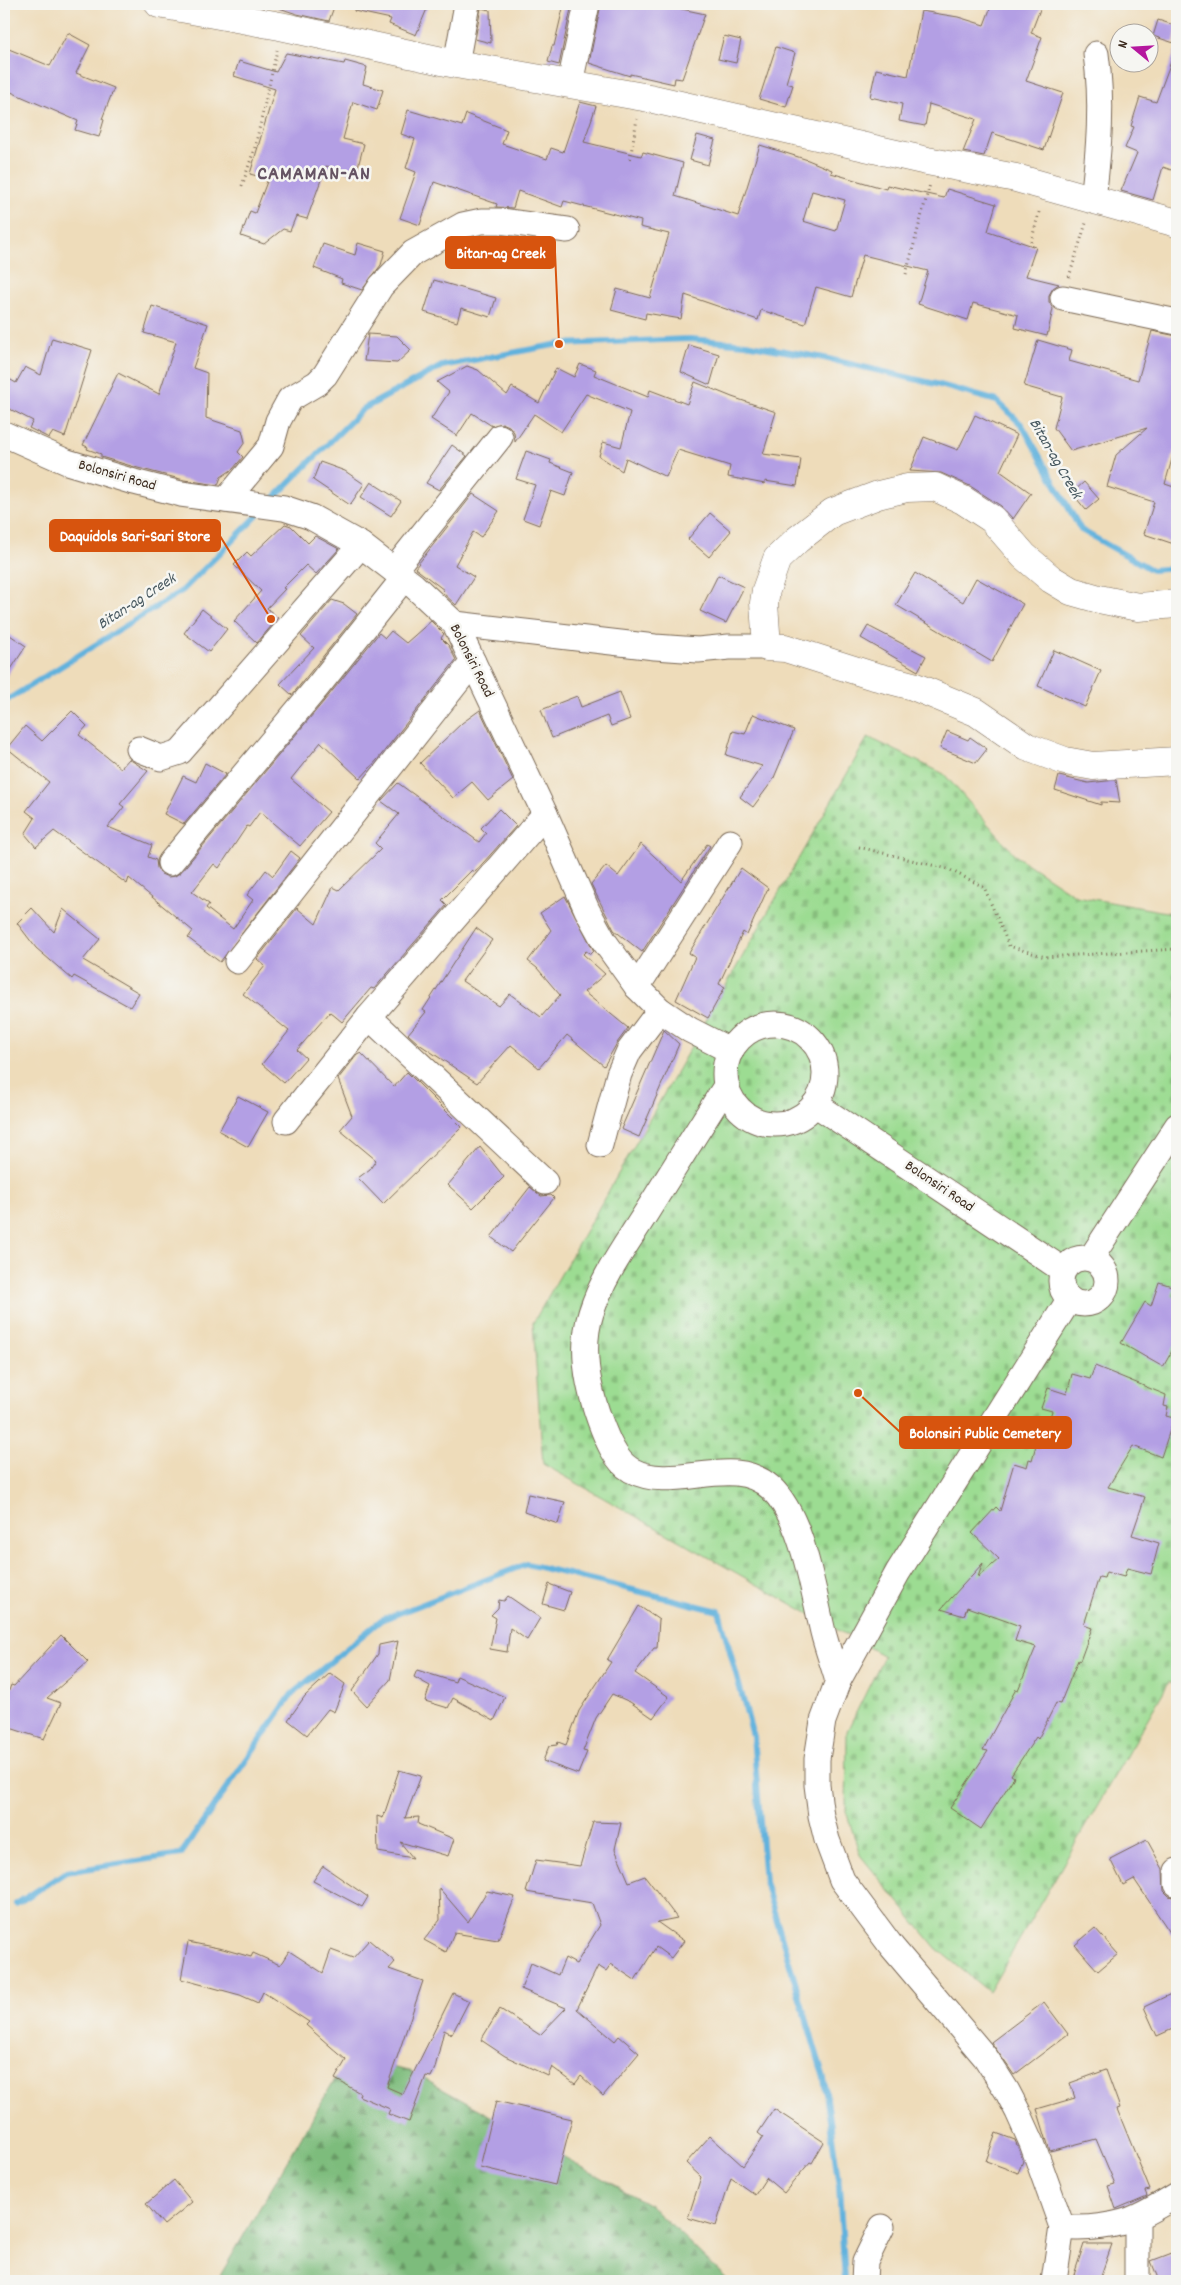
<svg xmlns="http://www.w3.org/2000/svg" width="1181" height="2285" viewBox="0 0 1181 2285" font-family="Dekko,sans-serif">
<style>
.forest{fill:url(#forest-firs);stroke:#5c734d}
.cemetery{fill:url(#cemetery-stones);stroke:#6c8358}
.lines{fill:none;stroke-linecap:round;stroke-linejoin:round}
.stream{stroke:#62b2dd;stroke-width:6}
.building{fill:#b39fe4;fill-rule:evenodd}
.minor-casing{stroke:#7a6855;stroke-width:27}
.secondary-casing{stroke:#7a6855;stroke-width:29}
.path{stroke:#7a6855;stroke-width:3;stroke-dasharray:1 4;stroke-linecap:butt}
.minor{stroke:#fff;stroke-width:25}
.secondary{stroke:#fff;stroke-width:28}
.labels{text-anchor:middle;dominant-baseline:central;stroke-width:5;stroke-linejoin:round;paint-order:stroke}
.street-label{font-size:15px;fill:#3b2a1e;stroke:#f6f6f2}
.water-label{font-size:16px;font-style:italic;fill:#495a61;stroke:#f6f6f2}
.district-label{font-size:20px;font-weight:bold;letter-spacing:1px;fill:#655363;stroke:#f6f6f2}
.leader{fill:none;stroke:#d7540e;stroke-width:2}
.callout-dot{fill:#d7540e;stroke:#f6f6f2;stroke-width:2}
.callout{fill:#d7540e;stroke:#d7540e;stroke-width:2}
.callout-label{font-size:16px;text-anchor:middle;font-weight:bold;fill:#fff}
</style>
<defs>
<pattern id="forest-firs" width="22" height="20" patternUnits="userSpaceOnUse" patternTransform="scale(1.25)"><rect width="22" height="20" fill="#7dbc7c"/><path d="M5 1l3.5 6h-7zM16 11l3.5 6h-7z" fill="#689965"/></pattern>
<pattern id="cemetery-stones" width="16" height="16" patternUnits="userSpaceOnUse" patternTransform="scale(1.25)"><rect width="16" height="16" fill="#9cdc92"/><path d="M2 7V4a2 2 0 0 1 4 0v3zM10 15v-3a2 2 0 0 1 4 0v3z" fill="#87bd7d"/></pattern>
</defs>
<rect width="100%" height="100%" fill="#f6f6f2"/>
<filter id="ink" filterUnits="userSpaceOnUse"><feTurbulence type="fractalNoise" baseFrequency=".02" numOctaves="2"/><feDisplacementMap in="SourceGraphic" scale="10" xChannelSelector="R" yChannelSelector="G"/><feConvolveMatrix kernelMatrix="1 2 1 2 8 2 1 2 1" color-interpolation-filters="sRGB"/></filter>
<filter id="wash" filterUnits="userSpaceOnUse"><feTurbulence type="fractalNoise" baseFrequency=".0096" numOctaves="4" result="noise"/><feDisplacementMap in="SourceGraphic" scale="20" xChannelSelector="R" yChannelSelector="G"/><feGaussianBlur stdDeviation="1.12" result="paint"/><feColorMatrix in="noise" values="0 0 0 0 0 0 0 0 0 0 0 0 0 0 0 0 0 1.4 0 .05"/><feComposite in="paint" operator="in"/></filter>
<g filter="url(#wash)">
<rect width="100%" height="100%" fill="#eedcba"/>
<polygon class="forest" points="356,2060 410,2071 650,2205 729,2281 217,2281 335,2079"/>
<polygon class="cemetery" points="868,737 944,774 1016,856 1076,896 1177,914 1177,1687 1169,1682 989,1992 936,1948 860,1855 846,1811 847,1731 884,1656 543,1464 533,1323"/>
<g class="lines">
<g class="stream">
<polyline points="273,499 363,409 442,366 559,344 690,339 746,344 824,358 940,385 997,401 1022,425 1081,530 1152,570 1177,568"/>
<polyline points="4,702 183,590 261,512"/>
<polyline points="16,1904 66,1872 181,1854 292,1694 381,1620 527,1564 719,1611 753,1736 765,1882 824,2078 839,2186 845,2281"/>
</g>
</g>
<g id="blocks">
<g class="building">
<polygon points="277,4 335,4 329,21 297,14 276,7"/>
<polygon points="355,4 429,4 416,35 389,24 391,19 354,11"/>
<polygon points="564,4 572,4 559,65 548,62 552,46 554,46"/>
<polygon points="601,4 659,4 705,14 682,79 675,78 674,84 630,74 630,76 589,63"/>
<polygon points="992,4 1042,4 1031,33 1042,37 1026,81 1063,93 1044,150 992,133 984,156 963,152 976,119 929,104 925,126 899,121 902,104 870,97 876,69 908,76 921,11 958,17 984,25"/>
<polygon points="481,8 490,10 491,43 475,39"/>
<polygon points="1158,20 1177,26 1174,43 1153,36"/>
<polygon points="68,33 90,45 76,73 114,88 102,119 104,120 99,137 75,130 78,121 4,89 4,47 50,66"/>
<polygon points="724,36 741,40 736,63 718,59"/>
<polygon points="776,47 795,53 786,83 793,85 786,107 759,99"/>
<polygon points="1175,51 1177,51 1177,172 1163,167 1153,200 1121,191 1137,153 1125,148 1134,127 1131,126 1140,97 1156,102"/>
<polygon points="286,53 344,64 345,61 367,67 363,84 383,90 377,110 353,102 343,139 364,144 356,174 326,166 307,219 296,216 290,231 283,229 264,244 241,236 250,211 255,213 268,179 250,174 275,89 234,76 239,61 276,72"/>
<path d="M580 102 596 106 584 142 641 156 643 152 683 163 675 196 738 216 760 145 808 160 832 170 831 173 886 189 887 185 944 198 947 189 996 204 988 231 1036 247 1026 276 1059 284 1053 288 1049 295V302L1053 309 1047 336 1015 328 1018 315 973 303 968 320 918 304 928 271 863 255 851 297 816 287 805 324 761 310 758 320 685 295 681 319 646 313 645 319 611 310 617 289 650 298 669 234 640 227 641 221 564 201 562 207 518 191 513 208 496 207 497 204 434 182 420 225 400 218 416 172 406 168 415 139 401 134 408 110 462 126 466 114 507 130 502 144 547 159 551 148 563 152ZM812 191 845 200 836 231 803 221Z"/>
<polygon points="697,135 715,140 708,165 690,160"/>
<polygon points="358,243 385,251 381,265 362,290 341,283 342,279 314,268 323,244 355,255"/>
<polygon points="434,280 496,298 490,317 461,308 457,322 424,312"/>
<polygon points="152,306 208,324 193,368 207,373 206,418 242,430 245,442 238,452 243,457 233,469 221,477 218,485 184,480 138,468 101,457 101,454 87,449 88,447 83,445 118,373 159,394 176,342 144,333"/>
<polygon points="1152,331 1177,336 1177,441 1165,484 1177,488 1177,545 1144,534 1154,502 1107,487 1116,455 1147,428 1071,451 1054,428 1062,397 1024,386 1038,340 1072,350 1069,361 1138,380"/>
<polygon points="368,334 397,336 411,350 397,363 364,361"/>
<polygon points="52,338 92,350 65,437 53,432 49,438 29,428 33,421 4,406 4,376 16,383 25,367 41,375"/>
<polygon points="689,345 719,354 710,385 681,372"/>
<polygon points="580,364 596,370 594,375 648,397 650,390 687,404 695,382 732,397 776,412 763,454 801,459 797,486 765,481 765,484 728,477 730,466 678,450 666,477 626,458 622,471 599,456 603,442 621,447 630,412 586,394 561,432 534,414 515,442 514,432 509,426 502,423 492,426 472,413 457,436 431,419 449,392 437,382 467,366 478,370 507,395 512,387 539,403 556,368 574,377"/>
<polygon points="975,415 1017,435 1000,471 1031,493 1013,519 1001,506 970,486 941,473 910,471 924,437 958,450"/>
<polygon points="452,445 467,456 439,490 426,483"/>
<polygon points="526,451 551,460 550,463 573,472 565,496 551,491 539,525 523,519 535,485 516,479"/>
<polygon points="320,462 345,471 364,484 350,505 313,480"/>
<polygon points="371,482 401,501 391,516 361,497"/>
<polygon points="1084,482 1099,499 1086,510 1072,493"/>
<polygon points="473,494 499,511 481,537 473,532 455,565 474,577 456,605 442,592 444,590 415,568"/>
<polygon points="710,513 731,531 709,557 688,539"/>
<polygon points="285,524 291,526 308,543 315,536 339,549 316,574 306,565 283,588 285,589 267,608 278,618 257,643 234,621 261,591 234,565 247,552 251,556"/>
<polygon points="915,573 963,602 976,578 1023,604 992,662 896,605"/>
<polygon points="718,575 744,587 726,623 700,611"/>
<polygon points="332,600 344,604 357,614 292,695 280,684 314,648 301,636"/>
<polygon points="202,609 227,629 209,652 184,633"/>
<polygon points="431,621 444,634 441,638 449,646 456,660 378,759 360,779 321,742 291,779 329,812 300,846 260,812 249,827 247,826 219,868 214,864 192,892 209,904 206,908 233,929 253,900 247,895 266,870 273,876 291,851 300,858 220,962 188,938 193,931 129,878 127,884 54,831 36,847 25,834 35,818 26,811 49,782 7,748 25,726 42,741 72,711 87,726 79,735 121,768 129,759 148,771 120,804 124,807 108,827 152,845 148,857 156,860 157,868 161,874 168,877 175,876 181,872 329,695 379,633 385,638 391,631 406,643"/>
<polygon points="868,626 926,656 918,671 861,638"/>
<polygon points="4,631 26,646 4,680"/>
<polygon points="1054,650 1101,671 1085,707 1038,686"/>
<polygon points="620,692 630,719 611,726 607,716 552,738 541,710 577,696 581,707"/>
<polygon points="480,710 513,780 488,800 472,782 453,798 420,763 462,723"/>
<polygon points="753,714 794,730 773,780 753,807 740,797 762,766 726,755 733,731 745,734"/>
<polygon points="947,731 968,740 970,737 987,749 976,763 940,748"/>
<polygon points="205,763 226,774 184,824 164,814 183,776 196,782"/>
<polygon points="1059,776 1088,783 1116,780 1120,803 1101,802 1101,805 1055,790"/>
<polygon points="398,783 479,842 486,833 481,828 499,809 516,826 475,872 472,870 442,900 447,905 374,989 371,988 342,1022 330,1012 297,1050 306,1058 284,1083 262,1064 289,1031 243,994 265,966 257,959 297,908 316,924 333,887 339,890 381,849 375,843 399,814 381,801"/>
<polygon points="641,844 681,881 707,844 710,846 642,952 614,930 591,884 606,866 618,876"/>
<polygon points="741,868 768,888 747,935 743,932 719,984 725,987 708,1018 676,1000 695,957 689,953"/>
<polygon points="565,896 594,951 591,954 586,951 583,954 605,974 584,992 628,1028 617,1043 604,1066 567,1035 539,1068 511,1045 477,1083 419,1044 408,1034 426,1012 423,1010 476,928 492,940 462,981 499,1006 510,994 541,1017 560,995 537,968 528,961 551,930 540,913"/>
<polygon points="32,908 54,932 63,909 100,939 83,960 139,993 130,1007 74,976 72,979 36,948 17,923"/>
<polygon points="664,1030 679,1044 639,1137 621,1129"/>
<polygon points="361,1053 394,1087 407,1072 462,1127 383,1204 358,1178 370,1169 376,1160 340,1130 352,1116 338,1079 357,1055"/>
<polygon points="238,1096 268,1112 248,1147 219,1131"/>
<polygon points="480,1147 504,1177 473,1208 448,1185"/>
<polygon points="530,1187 541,1196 551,1195 554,1198 511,1252 491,1237"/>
<polygon points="1159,1282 1175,1287 1172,1296 1177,1298 1177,1342 1163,1367 1121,1343 1145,1302 1151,1306"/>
<polygon points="1095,1366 1166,1395 1164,1406 1168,1407 1166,1416 1174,1418 1161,1457 1133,1446 1108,1487 1145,1497 1132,1535 1159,1543 1151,1574 1127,1568 1124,1577 1106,1572 1104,1578 1099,1577 1084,1625 1092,1628 1080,1661 1078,1660 1060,1704 1056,1703 1038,1739 1036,1737 1011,1775 1014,1777 981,1829 950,1808 988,1751 983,1750 1016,1689 1018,1690 1036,1647 1015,1641 1020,1626 967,1607 964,1616 941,1609 983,1563 978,1577 999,1559 972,1533 996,1507 1000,1511 1014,1463 1027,1467 1029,1459 1032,1460 1036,1445 1040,1447 1052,1411 1041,1408 1048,1388 1067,1394 1072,1374 1090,1379"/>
<polygon points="528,1494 565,1502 558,1524 524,1512"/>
<polygon points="549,1584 570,1592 564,1610 543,1604"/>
<polygon points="508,1596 540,1618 527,1640 510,1628 507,1652 490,1649 496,1618 491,1615 498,1608 499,1600 504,1601"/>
<polygon points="639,1606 659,1620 657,1648 654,1648 635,1673 669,1697 653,1718 630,1702 612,1694 596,1718 583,1751 587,1752 578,1774 543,1761 549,1746 557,1745 558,1742 566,1745 579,1711 611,1662 607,1660"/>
<polygon points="61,1635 88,1662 47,1698 61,1703 44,1739 4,1726 4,1704 11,1685 14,1686"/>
<polygon points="398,1641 390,1680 366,1706 352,1691 378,1654 379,1645"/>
<polygon points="417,1670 455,1682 457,1676 505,1697 494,1721 453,1698 448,1708 425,1701 430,1686 414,1677"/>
<polygon points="330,1673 345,1684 334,1712 328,1709 307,1735 288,1720 305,1696"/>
<polygon points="399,1770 421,1776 405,1818 419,1817 418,1824 454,1839 448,1856 400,1842 413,1858 378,1852 377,1816 383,1818"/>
<polygon points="593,1822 621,1823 615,1849 629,1882 645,1876 677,1918 657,1922 684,1941 671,1958 656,1947 635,1980 611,1964 606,1971 598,1966 577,2009 615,2041 619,2036 639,2053 603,2096 581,2076 575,2084 552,2067 548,2076 505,2056 481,2040 500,2009 540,2035 566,2008 521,1989 531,1963 558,1975 565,1958 576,1964 600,1925 592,1903 526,1892 536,1860 580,1866"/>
<polygon points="1147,1840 1163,1869 1164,1891 1169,1896 1177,1898 1177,1943 1134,1879 1123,1885 1110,1859"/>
<polygon points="323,1866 368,1897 362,1907 313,1881"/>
<polygon points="439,1888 468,1922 487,1891 515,1897 498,1940 454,1933 446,1952 424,1940 440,1920"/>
<polygon points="1095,1928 1118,1954 1098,1971 1075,1945"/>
<polygon points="369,1940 395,1962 389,1969 423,1981 387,2087 403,2094 453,1993 469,2001 452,2034 444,2030 435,2068 431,2077 426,2076 409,2122 388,2114 390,2109 359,2096 360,2093 335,2079 346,2060 306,2025 309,2022 263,1992 258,2003 240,1995 181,1979 188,1942 223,1949 251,1957 253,1953 280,1965 289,1951 323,1973 331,1950 353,1958"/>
<polygon points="1177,1991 1177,2027 1157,2036 1144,2007"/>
<polygon points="1044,2002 1068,2034 1014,2075 991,2042"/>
<polygon points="1106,2070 1120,2108 1117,2109 1150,2190 1145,2191 1147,2196 1116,2209 1108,2186 1115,2184 1096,2139 1050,2151 1037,2109 1075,2098 1070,2083"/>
<polygon points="496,2101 572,2119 555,2185 480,2167"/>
<polygon points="774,2109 824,2142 812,2163 810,2162 784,2193 766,2178 755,2195 731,2178 716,2226 688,2218 701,2177 686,2163 710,2136 743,2166 763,2137 758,2133"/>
<polygon points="996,2133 1015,2140 1023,2161 1018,2173 986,2161"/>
<polygon points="174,2180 192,2202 164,2225 146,2204"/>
<polygon points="1084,2244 1112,2244 1099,2281 1072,2281"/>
<polygon points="1172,2253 1177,2266 1177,2281 1159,2281 1151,2261"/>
</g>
</g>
</g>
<g filter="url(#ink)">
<use href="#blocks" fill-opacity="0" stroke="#7a6855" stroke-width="1"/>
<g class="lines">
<g class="minor-casing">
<g id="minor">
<polyline points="456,64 467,4"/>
<polyline points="570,83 587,4"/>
<path d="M1093 199C1099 149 1103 103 1096 54"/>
<polyline points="1063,298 1177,322"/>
<polyline points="4,434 67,462 134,482 181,494 284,508 311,517 361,545 413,585 455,624 545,814 587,910 604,941 637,987 660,1010 690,1030 731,1051"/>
<polyline points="226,500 271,446 278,421 290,399 317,383 325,375 381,286 413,253 463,225 482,221 501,221 567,230"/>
<polyline points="394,570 500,437"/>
<polyline points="455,624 655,647 698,650 729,647 767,647"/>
<polyline points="139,749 161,758 180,752 361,545"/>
<polyline points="170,863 318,686 404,578"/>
<polyline points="237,961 473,662"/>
<polyline points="637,987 730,842"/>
<polyline points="369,1017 545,1182"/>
<circle cx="775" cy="1074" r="50"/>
<path d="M726 1086C699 1128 673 1170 646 1213 626 1245 603 1276 591 1313 580 1347 588 1388 600 1421 606 1437 615 1461 631 1470 675 1494 732 1452 771 1488 803 1518 813 1591 823 1632 827 1648 833 1664 838 1681"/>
<polyline points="815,1104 1063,1270"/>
<polyline points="286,1121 369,1017 545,814"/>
<polyline points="600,1145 619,1074 629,1051 660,1010"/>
<circle cx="1084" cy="1281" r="23"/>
<polyline points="1091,1258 1177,1126"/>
<polyline points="1177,1871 1177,1884"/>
<path d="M1062 2227C1083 2230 1120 2226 1139 2216 1152 2210 1165 2202 1177 2195"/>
<polyline points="864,2281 865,2262 882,2227"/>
<polyline points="1054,2281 1062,2227 1032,2143 1018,2112 1007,2091 986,2058 892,1947 842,1880 827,1840 821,1816 817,1785 817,1759 823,1721 838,1681 898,1572 1069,1300"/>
<polyline points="1137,2281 1137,2218"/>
</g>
</g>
<g class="secondary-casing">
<g id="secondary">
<polyline points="159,4 280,26 456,64 649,98 927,161 1016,178 1177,223"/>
<polyline points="1177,604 1138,607 1099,599 1071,591 1051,579 1024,556 992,519 963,500 935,487 907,488 878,495 833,512 797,540 777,559 766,590 764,603 767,647 785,648 870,675 913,686 976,712 1027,747 1065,761 1093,766 1177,761"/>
</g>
</g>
<g class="path">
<polyline points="630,159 637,119"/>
<polyline points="242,186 255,147 277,50"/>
<polyline points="1031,242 1040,209"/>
<polyline points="906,274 930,184"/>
<polyline points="1069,277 1086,223"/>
<polyline points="859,847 948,869 984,887 1009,946 1045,957 1177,949"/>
</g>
<use href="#minor" class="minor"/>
<use href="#secondary" class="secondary"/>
</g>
</g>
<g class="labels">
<g class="street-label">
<text transform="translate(117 476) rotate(16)">Bolonsiri Road</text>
<text transform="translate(471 661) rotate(63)">Bolonsiri Road</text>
<text transform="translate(939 1187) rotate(34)">Bolonsiri Road</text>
</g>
<g class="water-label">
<text transform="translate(1055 459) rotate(60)">Bitan-ag Creek</text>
<text transform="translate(137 602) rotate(-33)">Bitan-ag Creek</text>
</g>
<g class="district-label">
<text x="314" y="175">CAMAMAN-AN</text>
</g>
</g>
<path class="leader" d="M559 344L555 252M271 619L220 536M858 1393L900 1432"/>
<g class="callout-dot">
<circle cx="559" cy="344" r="5"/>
<circle cx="271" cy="619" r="5"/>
<circle cx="858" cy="1393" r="5"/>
</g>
<g class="callout">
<rect x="446" y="237" width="109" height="31" rx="5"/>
<rect x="50" y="520" width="170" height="31" rx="5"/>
<rect x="900" y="1417" width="171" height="31" rx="5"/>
</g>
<g class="callout-label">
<text x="501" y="258">Bitan-ag Creek</text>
<text x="135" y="541">Daquidols Sari-Sari Store</text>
<text x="985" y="1438">Bolonsiri Public Cemetery</text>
</g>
<rect width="1181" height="2285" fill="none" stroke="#f6f6f2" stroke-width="20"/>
<g transform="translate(1134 48) rotate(288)"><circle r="24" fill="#f6f6f2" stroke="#aba49d"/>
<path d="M0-4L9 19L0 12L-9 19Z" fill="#b5179e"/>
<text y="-8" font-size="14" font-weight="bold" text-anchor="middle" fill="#3b2a1e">N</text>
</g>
</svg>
